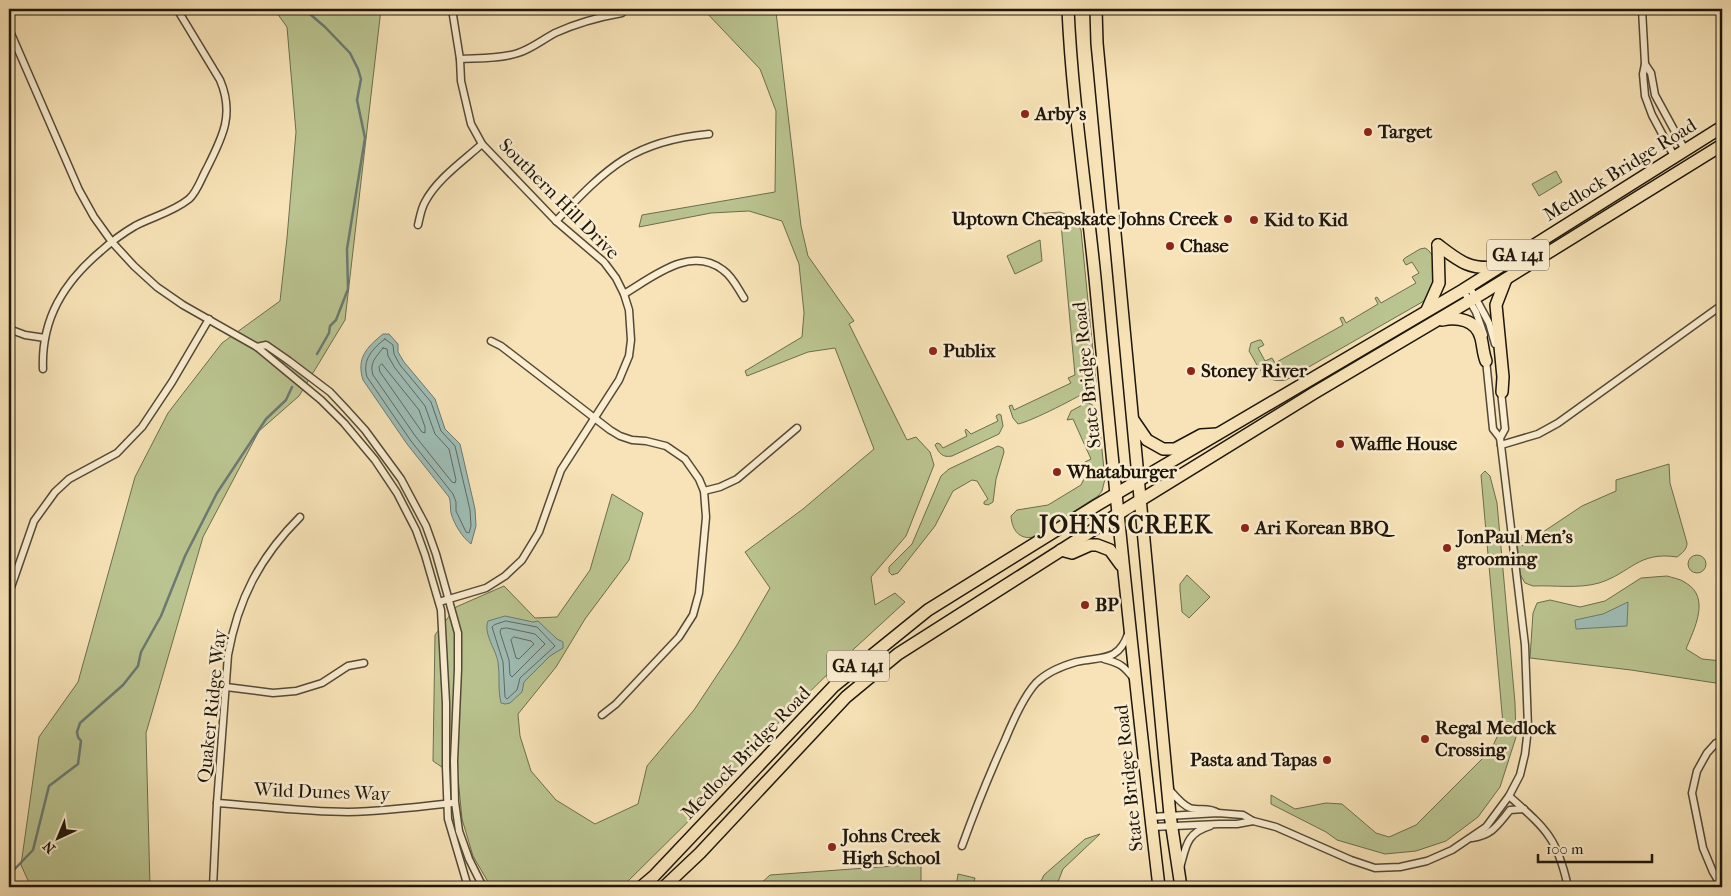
<svg xmlns="http://www.w3.org/2000/svg" width="1731" height="896" viewBox="0 0 1731 896" font-family="'IM FELL French Canon',serif">
<style>
.green{fill:#bac490;stroke:#6c6d4e}
.water{fill:#9fbdb6;stroke:#6b7a72}
.lines{fill:none;stroke-linecap:round;stroke-linejoin:round}
.shore{stroke:#5e6a60;stroke-width:1}
.stream{stroke:#6b7a72;stroke-width:2.5}
.street-casing{stroke:#544936;stroke-width:9}
.highway-casing{stroke:#1e160b;stroke-width:14}
.street{stroke:#faedd0;stroke-width:6}
.highway{stroke:#f7e3b7;stroke-width:11}
.poi-dot{fill:#8f2418;stroke:#faedd0;stroke-width:2}
.labels{text-anchor:middle;dominant-baseline:central;stroke-width:5;stroke-linejoin:round;paint-order:stroke}
.shield{fill:#faedd0;stroke:#605646;stroke-width:1}
.shield-label{font-size:18px;font-weight:bold;fill:#1e160b}
.poi-label{font-size:19px;font-weight:bold;fill:#1e160b;stroke:#faedd0;text-anchor:start}
.street-label{font-size:19px;fill:#1e160b;stroke:#faedd0}
.district-label{font-size:24px;font-weight:bold;letter-spacing:1px;fill:#1e160b;stroke:#faedd0}
</style>
<rect width="100%" height="100%" fill="#f7e3b7"/>
<filter id="stains"><feTurbulence type="fractalNoise" baseFrequency=".004" numOctaves="4"/><feColorMatrix values="0 0 0 0 .2 0 0 0 0 .09 0 0 0 0 .02 0 0 0 .5 -.17"/></filter>
<radialGradient id="worn" r=".72"><stop offset=".6" stop-color="#630" stop-opacity="0"/><stop offset="1" stop-color="#630" stop-opacity=".3"/></radialGradient>
<g class="green">
<polygon points="274,9 381,9 345,320 299,396 259,431 203,537 146,733 150,887 31,887 21,865 39,737 78,682 135,477 168,413 222,343 280,301 287,238 296,132 287,27"/>
<polygon points="703,9 900,9 776,12 801,226 808,256 854,321 849,324 907,440 916,437 930,452 934,465 906,536 871,577 875,605 895,593 905,602 844,658 780,721 723,787 622,887 491,887 473,856 462,819 458,778 433,761 435,635 456,607 504,586 535,618 557,617 590,570 612,494 643,513 629,560 585,619 556,667 518,714 520,736 531,771 556,800 595,824 638,804 647,766 694,710 737,645 770,588 745,552 803,509 874,449 835,348 808,352 747,376 745,371 802,337 804,313 799,264 782,221 749,211 711,213 639,227 642,215 775,192 776,111 760,69"/>
<polygon points="1556,171 1562,182 1539,196 1532,184"/>
<path d="M1060 212C1071 216 1076 220 1081 230L1096 382C1094 385 1094 386 1092 388 1081 396 1030 422 1018 424L1013 418 1009 406 1012 405 1014 410 1071 383 1068 378 1075 375 1061 224 1055 225 1053 215 1035 217V223L1033 224H1032L1031 217 1035 214Z"/>
<polygon points="1040,240 1042,261 1015,274 1007,256"/>
<path d="M1425 248C1437 254 1435 273 1436 285L1424 301 1286 380C1263 384 1259 367 1249 351L1251 343 1259 340H1261L1264 345 1258 348 1265 361 1272 358 1275 363 1343 325 1340 318 1343 317 1346 323 1378 304 1375 298 1377 297 1381 303 1416 283 1412 277 1419 273 1412 262 1406 265 1403 260 1405 258 1420 249Z"/>
<path d="M1086 403C1092 403 1095 407 1098 412L1105 479 1102 491 1098 496 1034 537C1019 540 1012 530 1011 516L1017 510 1048 505 1081 485 1088 471 1085 462 1091 459 1073 419 1067 420 1071 411Z"/>
<path d="M999 414 1001 415 1003 426 999 434 952 456C942 458 939 453 935 445L937 443 940 444 943 448 967 436 965 431 966 429 971 434 998 421 996 416Z"/>
<polygon points="998,446 1003,448 1004,452 996,479 993,502 988,505 984,504 984,502 988,499 977,481 972,480 953,491 935,526 898,573 892,575 889,572 889,567 912,544 941,476 949,469"/>
<path d="M1669 464 1670 483 1687 543C1687 550 1682 553 1677 557 1638 551 1631 573 1599 583 1578 589 1554 585 1533 586L1525 583 1520 574 1517 540 1521 535 1522 546 1582 506 1616 491V480Z"/>
<polygon points="1485,471 1490,476 1497,503 1515,703 1516,737 1500,787 1478,817 1446,841 1416,851 1385,854 1337,840 1326,832 1271,804 1271,795 1295,809 1326,803 1342,804 1376,833 1389,837 1416,825 1491,750 1503,724 1481,475"/>
<circle cx="1697" cy="564" r="9"/>
<polygon points="1187,575 1210,597 1189,618 1182,612 1180,590 1180,584"/>
<path d="M1667 576C1673 578 1681 579 1686 583 1711 598 1694 629 1686 649L1702 659 1722 661V684L1631 670 1530 658 1533 613 1537 603 1550 600 1580 607 1605 601 1641 578Z"/>
<polygon points="1100,834 1063,869 1056,887 1038,887 1044,875 1085,839"/>
<polygon points="921,864 921,887 757,887 770,875"/>
<polygon points="958,874 975,878 973,887 956,887"/>
</g>
<g class="water">
<path d="M383 334H389L398 344V352L404 362 435 399 445 429 460 444 475 509 476 526 471 544C462 537 454 524 451 513 450 508 451 502 449 497L407 444 363 380C356 358 367 347 383 334Z"/>
<polygon points="1628,602 1627,626 1576,629 1575,620 1603,614"/>
<path d="M505 616 533 622 538 621 557 639 563 642V648L550 656 524 682 522 692 510 703 505 704 501 703 500 698C498 686 500 674 498 662 496 650 483 633 488 621Z"/>
</g>
<g class="lines">
<g class="shore">
<path d="M385 339 393 345 394 354 400 365 431 402 441 431 455 446 470 510 471 526 469 533 466 532 456 511V502L453 494 411 441 367 377C362 360 372 349 385 339Z"/>
<path d="M383 348 387 349 388 356 395 368 425 406 435 434 449 449 456 480 455 483 452 482 416 437 373 375C369 363 376 357 383 348Z"/>
<polygon points="382,364 419,410 425,427 425,433 422,432 380,372 379,367"/>
<polygon points="506,621 537,627 555,646 520,678 517,690 507,699 505,697 503,662 492,627 494,625"/>
<polygon points="507,628 535,634 545,644 512,677 510,675 509,660 500,632 501,629"/>
<polygon points="514,637 531,641 534,644 519,659 516,658 511,640"/>
</g>
<g class="stream">
<polyline points="304,9 325,27 350,53 358,69 361,79 357,100 365,138 347,249 348,289 336,320 330,326 329,333 317,354"/>
<polyline points="9,875 33,850 49,786 78,764 81,741 78,737 77,732 80,723 123,685 138,666 141,652 161,616 185,556 217,493 266,419 286,400 292,387"/>
</g>
<g class="street-casing">
<g id="street">
<polyline points="1642,9 1645,64 1643,74 1645,96 1652,115 1674,156"/>
<polyline points="9,29 79,190 94,217 112,242 134,266 157,287 183,305 257,347 321,400 344,423 375,460 397,493 416,530 425,555 441,610 446,703 446,767 448,819 468,887"/>
<path d="M460 59C478 58 500 59 518 53 531 49 542 40 555 33 577 23 599 17 622 13"/>
<polyline points="1645,64 1651,73 1655,95 1685,150"/>
<path d="M556 221C607 168 632 141 709 134"/>
<path d="M418 225C420 217 421 209 425 202 437 179 463 161 482 144"/>
<polyline points="1469,286 1489,323 1495,344"/>
<polyline points="1463,290 1476,312 1484,335"/>
<path d="M624 294C653 277 690 245 723 270 733 277 738 289 744 298"/>
<polyline points="9,329 25,335 45,338"/>
<polyline points="491,341 501,346 610,430 620,436 632,440 646,441 666,446 685,459 699,479 704,491 706,517 699,593 693,615 679,637 616,704 602,715"/>
<polyline points="257,347 266,345 289,361 330,392 346,409 365,430 401,479 426,526 436,554 458,633 458,669 454,761 455,802 459,831 469,859 483,887"/>
<path d="M43 369C41 319 64 282 101 251 111 242 123 233 135 226 152 217 173 212 189 199 197 192 201 179 206 170 222 138 235 115 220 80L177 9"/>
<polyline points="1500,438 1505,429 1501,391"/>
<polyline points="1501,445 1538,434 1558,423 1722,305"/>
<polyline points="704,491 720,487 737,479 797,428"/>
<polyline points="9,593 34,521 55,492 69,479 117,453 142,427 172,382 209,319"/>
<polyline points="439,602 486,588 505,576 522,560 539,532 561,470 619,380 629,356 631,340 629,310 624,294 616,278 604,262 556,221 482,144 471,124 461,81 460,59 452,9"/>
<path d="M1104 659C1120 663 1124 666 1134 679"/>
<polyline points="226,687 273,693 296,691 322,683 348,666 364,663"/>
<path d="M1169 789C1175 796 1182 805 1190 808 1200 811 1209 807 1218 813"/>
<path d="M1509 796C1546 829 1557 837 1568 887"/>
<path d="M217 803C260 806 304 812 348 812 383 811 417 807 452 803"/>
<polyline points="1151,817 1218,813 1243,815 1253,821 1276,827 1351,860 1375,868 1400,867 1427,861 1452,850 1486,827 1509,796 1520,775 1525,754 1528,728 1525,645 1501,445 1500,438 1493,429 1486,360"/>
<polyline points="1152,827 1219,824 1237,824 1253,821"/>
<path d="M1472 838C1492 835 1497 826 1510 810L1524 809"/>
<path d="M962 846C975 810 989 775 1005 740 1012 723 1024 696 1036 683 1046 673 1062 666 1076 662 1100 656 1118 663 1128 634"/>
<path d="M1180 868C1186 847 1186 833 1210 826"/>
<path d="M213 887 217 803 228 655C238 599 260 557 300 517"/>
<polyline points="1722,887 1713,872 1703,848 1692,793 1697,771 1707,753 1716,743 1722,741"/>
</g>
</g>
<g class="highway-casing">
<g id="highway">
<path d="M1068 9C1072 99 1086 188 1095 278 1114 481 1135 684 1159 887"/>
<polyline points="1096,9 1097,43 1170,815 1181,887"/>
<path d="M1438 245C1459 261 1469 270 1497 267"/>
<polyline points="1427,310 1439,283 1438,245"/>
<path d="M1442 320C1457 317 1476 319 1481 338 1483 346 1483 353 1486 361"/>
<polyline points="1502,392 1503,377 1496,305 1506,279"/>
<polyline points="1134,421 1147,440 1163,449 1175,449 1201,435 1217,434"/>
<polyline points="1061,550 1072,553 1090,545 1097,545 1110,550 1121,565"/>
<polyline points="641,887 654,876 834,686 928,610 1097,505 1463,290 1722,127"/>
<polyline points="664,887 700,853 846,697 898,654 1118,514 1314,393 1483,293 1722,145"/>
</g>
</g>
<use href="#street" class="street"/>
<use href="#highway" class="highway"/>
</g>
<g class="poi-dot">
<circle cx="1025" cy="114" r="5"/>
<circle cx="1368" cy="132" r="5"/>
<circle cx="1228" cy="219" r="5"/>
<circle cx="1254" cy="220" r="5"/>
<circle cx="1170" cy="246" r="5"/>
<circle cx="933" cy="351" r="5"/>
<circle cx="1191" cy="371" r="5"/>
<circle cx="1340" cy="444" r="5"/>
<circle cx="1057" cy="472" r="5"/>
<circle cx="1245" cy="528" r="5"/>
<circle cx="1447" cy="548" r="5"/>
<circle cx="1085" cy="605" r="5"/>
<circle cx="1425" cy="739" r="5"/>
<circle cx="1327" cy="760" r="5"/>
<circle cx="832" cy="847" r="5"/>
</g>
<g class="labels">
<g class="shield">
<rect x="1487" y="239.5" width="62" height="31" rx="4"/>
<rect x="827" y="650.5" width="62" height="31" rx="4"/>
</g>
<g class="shield-label">
<text x="1518" y="255">GA 141</text>
<text x="858" y="666">GA 141</text>
</g>
<g class="poi-label">
<text x="1035" y="114">Arby's</text>
<text x="1378" y="132">Target</text>
<text x="1218" y="219" text-anchor="end">Uptown Cheapskate Johns Creek</text>
<text x="1264" y="220">Kid to Kid</text>
<text x="1180" y="246">Chase</text>
<text x="943" y="351">Publix</text>
<text x="1201" y="371">Stoney River</text>
<text x="1350" y="444">Waffle House</text>
<text x="1067" y="472">Whataburger</text>
<text x="1255" y="528">Ari Korean BBQ</text>
<text x="1457" y="537">JonPaul Men's<tspan x="1457" dy="22">grooming</tspan></text>
<text x="1095" y="605">BP</text>
<text x="1435" y="728">Regal Medlock<tspan x="1435" dy="22">Crossing</tspan></text>
<text x="1317" y="760" text-anchor="end">Pasta and Tapas</text>
<text x="842" y="836">Johns Creek<tspan x="842" dy="22">High School</tspan></text>
</g>
<g class="street-label">
<text transform="translate(1620 170) rotate(-32)">Medlock Bridge Road</text>
<text transform="translate(559 199) rotate(45)">Southern Hill Drive</text>
<text transform="translate(1087 375) rotate(-96)">State Bridge Road</text>
<text transform="translate(212 706) rotate(-84)">Quaker Ridge Way</text>
<text transform="translate(746 753) rotate(-46)">Medlock Bridge Road</text>
<text transform="translate(1129 778) rotate(-96)">State Bridge Road</text>
<text transform="translate(322 792) rotate(2)">Wild Dunes Way</text>
</g>
<g class="district-label">
<text x="1126" y="525">JOHNS CREEK</text>
</g>
</g>
<rect width="1731" height="896" fill="none" stroke="#f7e3b7" stroke-width="30"/>
<rect x="10" y="10" width="1711" height="876" fill="none" stroke="#1e160b" stroke-width="2.5"/>
<rect x="15" y="15" width="1701" height="866" fill="none" stroke="#1e160b"/>
<g transform="translate(58 838) rotate(224)" stroke="#faedd0" stroke-width="4" paint-order="stroke">
<path d="M0-4L9 19L0 12L-9 19Z" fill="#1e160b"/>
<text y="-8" font-size="14" font-weight="bold" text-anchor="middle" fill="#1e160b">N</text>
</g>
<path d="M1538 854v8h114v-8" fill="none" stroke="#1e160b" stroke-width="2.5"/>
<text x="1546" y="854" font-size="15" fill="#1e160b" stroke="#faedd0" stroke-width="4" paint-order="stroke">100 m</text>
<rect width="100%" height="100%" filter="url(#stains)"/>
<rect width="100%" height="100%" fill="url(#worn)"/>
</svg>
